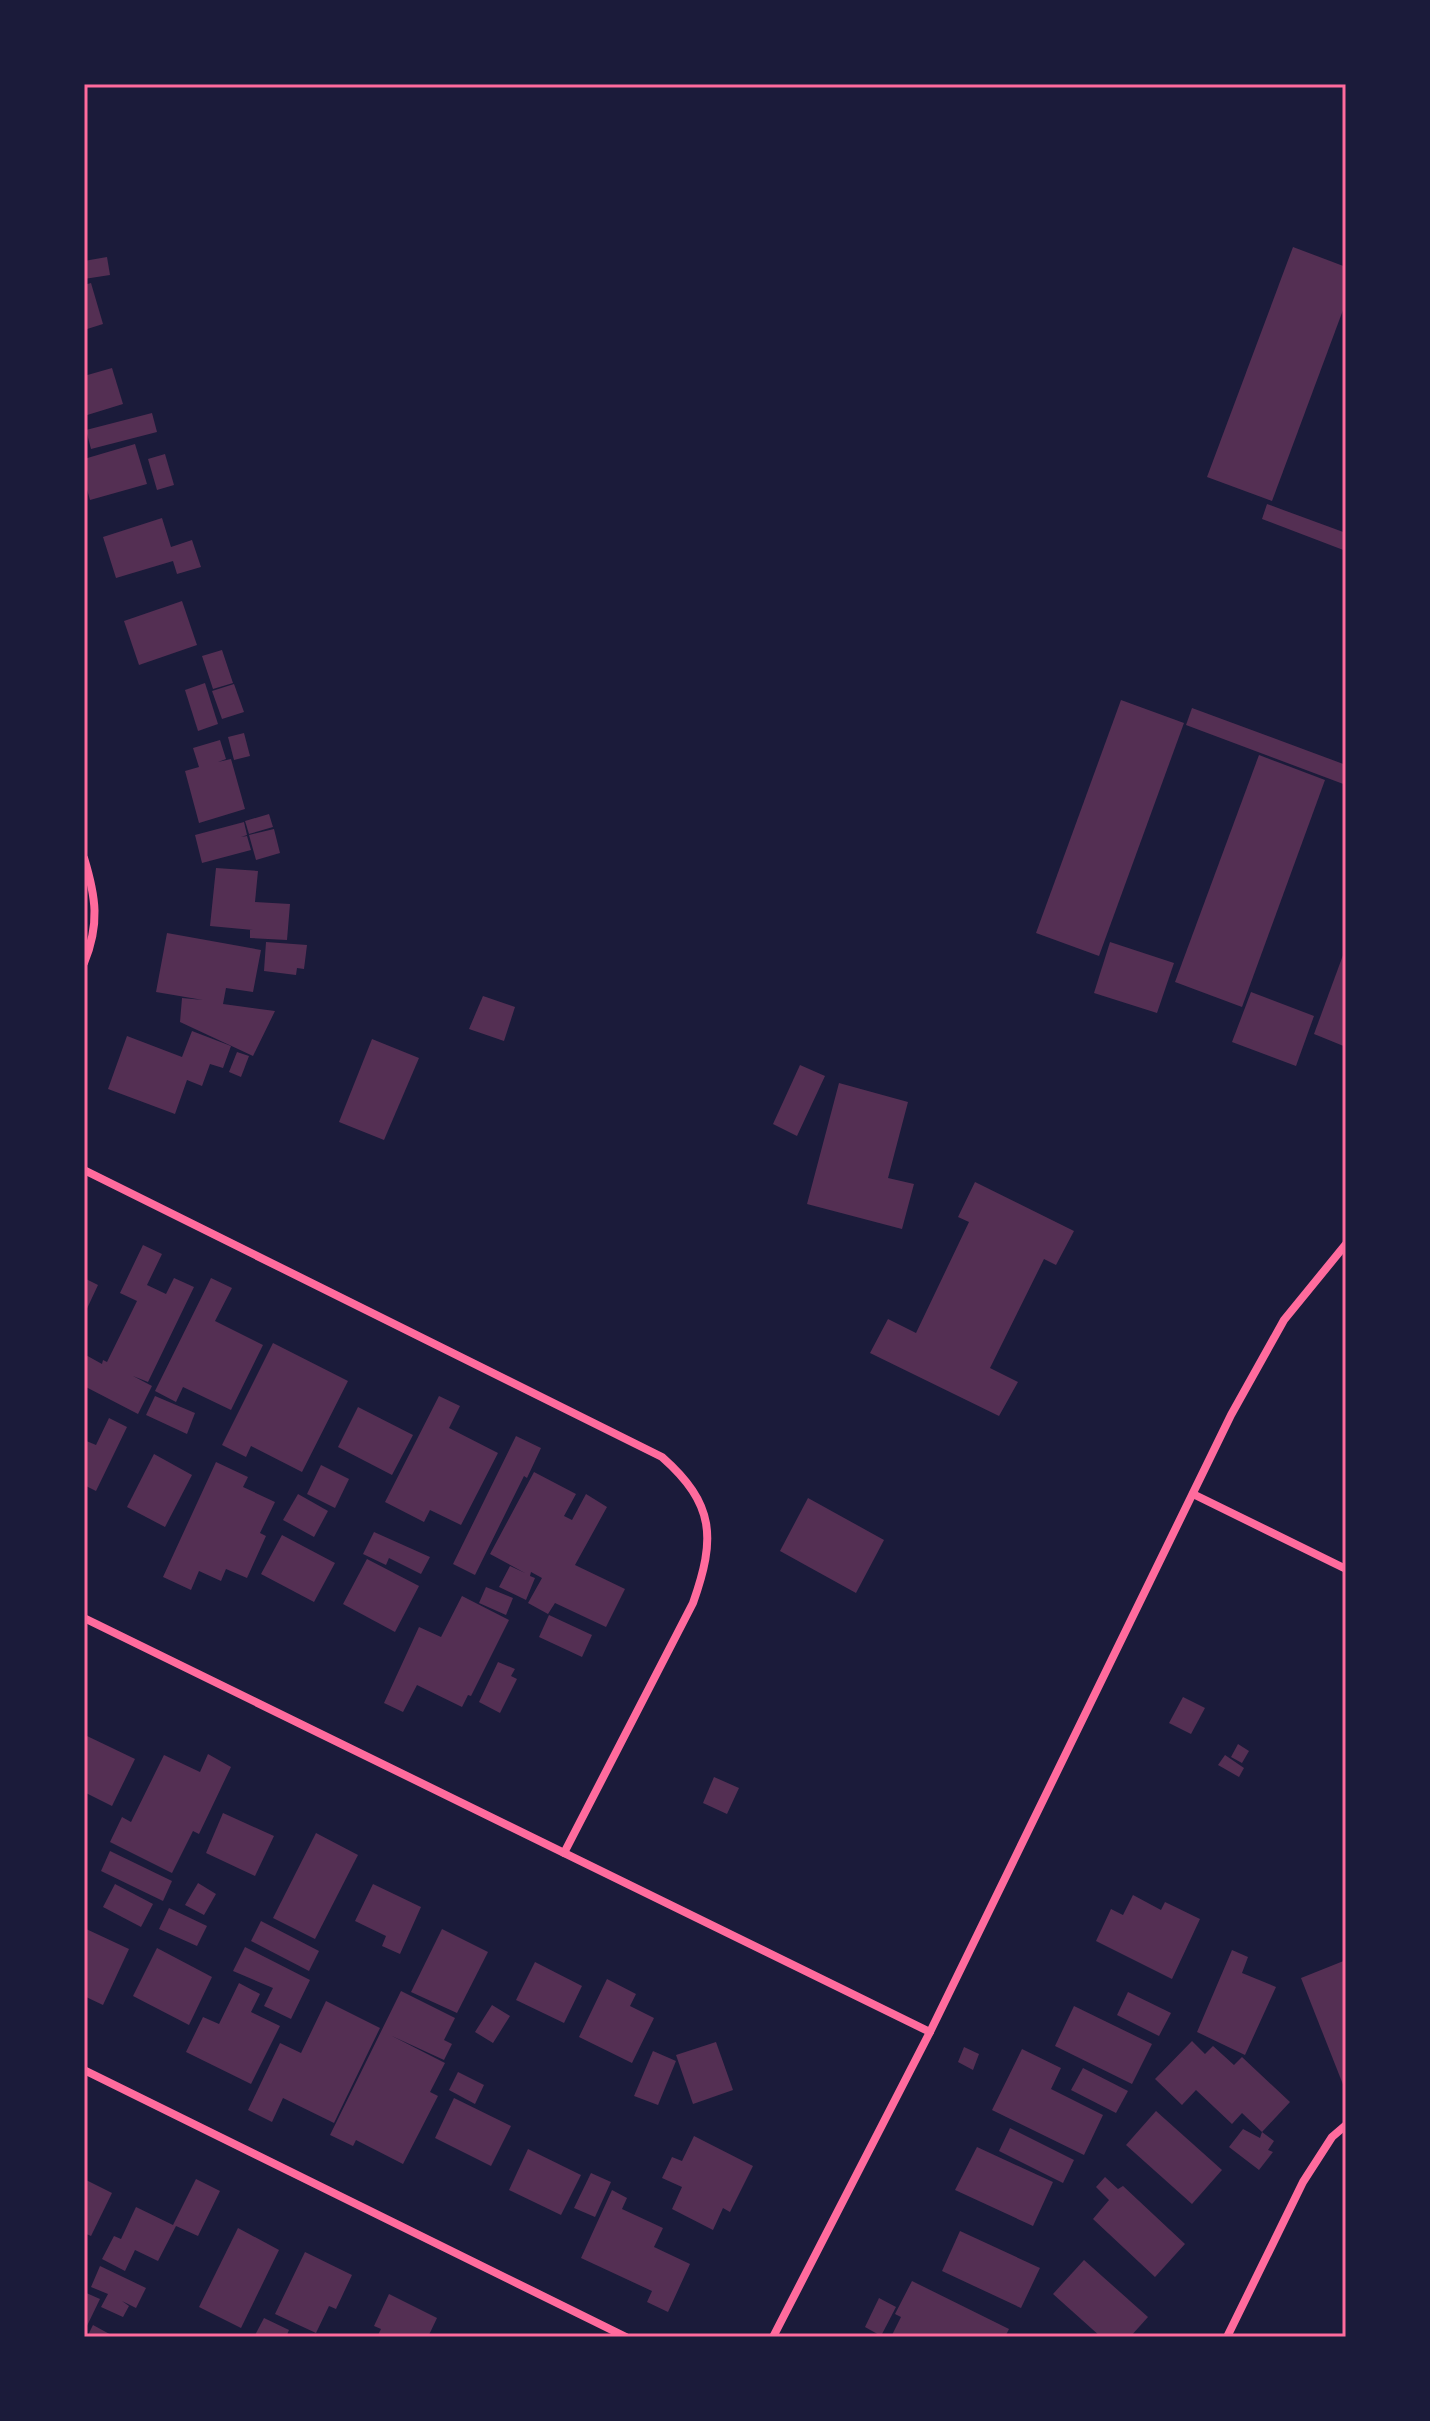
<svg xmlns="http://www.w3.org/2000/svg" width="1430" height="2421" viewBox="0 0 1430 2421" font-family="'Titillium Web',sans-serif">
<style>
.building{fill:#542f53}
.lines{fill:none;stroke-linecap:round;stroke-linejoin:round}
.minor{stroke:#ff6b9d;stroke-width:8}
.neatline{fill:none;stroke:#ff6b9d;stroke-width:3}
</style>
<rect width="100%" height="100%" fill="#1b1b3a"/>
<g class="building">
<polygon points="1293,247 1346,267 1346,302 1272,501 1207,477"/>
<polygon points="107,257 110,275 84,279 84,261"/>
<polygon points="91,283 103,324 84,330 84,285"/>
<polygon points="112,368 123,404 84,416 84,376"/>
<polygon points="152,413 157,432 91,449 86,430"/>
<polygon points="135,444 147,484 90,500 84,479 84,459"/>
<polygon points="165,454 174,485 157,490 148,459"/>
<polygon points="1267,504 1346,533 1346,551 1262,519"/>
<polygon points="162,518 171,547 192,540 201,567 177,574 173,561 116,578 103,537"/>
<polygon points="182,601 197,645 139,665 124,621"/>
<polygon points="222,650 233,683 213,689 202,656"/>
<polygon points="205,683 218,724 198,731 185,690"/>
<polygon points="234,684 244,712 222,719 212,691"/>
<polygon points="1121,700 1184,723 1099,956 1036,933"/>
<polygon points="1192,708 1346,765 1346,785 1186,725"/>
<polygon points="244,733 250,756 234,760 228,737"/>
<polygon points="220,740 226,759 218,762 231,759 245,809 199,823 185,771 199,767 193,748"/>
<polygon points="1259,755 1325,780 1242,1007 1175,982"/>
<polygon points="269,814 273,827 249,834 245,821"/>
<polygon points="244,822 247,835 241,837 247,836 251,850 202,863 195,835"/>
<polygon points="274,829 280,853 256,860 249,835"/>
<polygon points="216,868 258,871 255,902 290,904 287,940 250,938 250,930 253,930 210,926"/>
<polygon points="167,933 261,950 253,992 226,988 223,1004 275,1011 253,1056 180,1022 182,998 203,1000 156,992"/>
<polygon points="266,942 307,945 304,969 297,968 296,975 264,971"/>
<polygon points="1110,942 1174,963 1157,1013 1094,993"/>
<polygon points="1346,947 1346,1047 1314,1034"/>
<polygon points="1251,992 1314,1016 1296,1066 1232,1042"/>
<polygon points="483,996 515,1007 504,1041 469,1029"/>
<polygon points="192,1031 231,1046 223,1068 210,1064 202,1086 187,1080 175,1114 108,1089 127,1036 182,1057"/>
<polygon points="372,1039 419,1058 384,1140 339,1122"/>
<polygon points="237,1052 249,1056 241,1077 229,1072"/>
<polygon points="800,1065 825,1076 797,1136 773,1124"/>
<polygon points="839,1083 908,1102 888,1178 914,1184 902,1229 807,1204"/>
<polygon points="975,1182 1074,1231 1056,1265 1044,1259 990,1368 1018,1382 999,1416 870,1353 888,1319 916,1333 969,1222 958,1217"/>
<polygon points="143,1245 162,1254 147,1285 166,1294 174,1278 194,1287 148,1382 133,1376 152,1386 138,1414 84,1386 84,1354 102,1364 103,1360 107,1362 137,1301 120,1293"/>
<polygon points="84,1278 98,1285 84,1315"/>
<polygon points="211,1278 232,1288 215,1321 263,1345 231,1410 183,1387 176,1402 155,1391"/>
<polygon points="273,1343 348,1381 302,1472 251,1446 246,1457 222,1445"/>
<polygon points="155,1396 195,1413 187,1434 146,1415"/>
<polygon points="439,1396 460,1406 449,1428 498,1453 461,1525 430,1510 424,1522 385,1502"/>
<polygon points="358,1407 413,1435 392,1475 338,1447"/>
<polygon points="109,1418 127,1427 96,1491 84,1485 84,1440 96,1445"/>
<polygon points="516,1436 541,1448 527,1478 524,1476 475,1575 453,1564"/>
<polygon points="154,1454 192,1475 165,1527 127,1507"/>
<polygon points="216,1462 248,1477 243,1487 275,1502 260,1533 266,1536 247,1578 226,1569 221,1581 199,1571 191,1590 163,1577"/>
<polygon points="321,1465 349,1479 335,1508 307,1494"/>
<polygon points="534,1472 576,1494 564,1516 572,1520 586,1494 607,1507 575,1565 625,1589 606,1627 555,1603 548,1614 528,1603 542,1578 531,1572 530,1576 535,1578 526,1600 499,1587 510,1566 525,1573 490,1554"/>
<polygon points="298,1494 328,1511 314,1537 283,1520"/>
<polygon points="808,1498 884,1540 856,1593 780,1551"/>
<polygon points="374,1532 430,1557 421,1574 389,1558 386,1565 363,1554"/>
<polygon points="282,1535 335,1563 314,1602 261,1574"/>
<polygon points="367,1559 419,1586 395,1632 343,1604"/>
<polygon points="486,1587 513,1598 506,1615 479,1603"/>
<polygon points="462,1596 509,1620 471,1696 468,1695 462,1707 417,1685 403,1712 384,1703 419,1627 441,1637"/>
<polygon points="549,1615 592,1635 582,1657 539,1637"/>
<polygon points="498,1662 515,1669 511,1676 517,1679 500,1713 479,1702"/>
<polygon points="1183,1697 1205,1708 1191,1734 1169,1723"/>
<polygon points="87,1736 135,1759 112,1806 84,1792 84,1743"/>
<polygon points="1238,1744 1249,1751 1242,1763 1231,1757"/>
<polygon points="208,1754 231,1767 199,1834 193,1831 172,1873 110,1842 122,1817 131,1822 164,1755 200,1772"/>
<polygon points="1225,1755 1244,1768 1239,1777 1218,1765"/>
<polygon points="714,1777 739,1788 727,1814 703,1803"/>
<polygon points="223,1813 274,1836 255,1876 206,1853"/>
<polygon points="316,1833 358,1855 315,1939 273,1918"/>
<polygon points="110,1851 172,1881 163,1901 101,1871"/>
<polygon points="198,1883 216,1894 204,1915 185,1905"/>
<polygon points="115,1884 153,1904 141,1927 103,1907"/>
<polygon points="373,1884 421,1907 400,1954 382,1946 386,1936 355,1921"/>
<polygon points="1133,1895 1161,1910 1165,1902 1200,1919 1172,1979 1096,1941 1111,1909 1123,1915"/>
<polygon points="169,1908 207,1926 197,1946 159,1929"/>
<polygon points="261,1921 319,1951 309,1971 251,1941"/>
<polygon points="84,1928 129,1949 103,2005 84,1996"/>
<polygon points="442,1929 488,1952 457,2013 411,1992"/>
<polygon points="245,1947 310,1980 291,2019 264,2006 273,1988 233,1971"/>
<polygon points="157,1948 212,1977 189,2025 133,1996"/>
<polygon points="1232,1950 1248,1957 1242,1973 1276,1987 1245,2055 1197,2032"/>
<polygon points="1346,1960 1346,2086 1344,2087 1301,1978"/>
<polygon points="535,1962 582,1986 564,2023 516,2000"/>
<polygon points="607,1979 636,1994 630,2006 654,2018 632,2063 579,2037"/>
<polygon points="239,1983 260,1994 251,2012 280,2026 251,2084 186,2052 203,2017 219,2024"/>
<polygon points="401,1991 455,2018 444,2040 452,2044 444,2060 392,2036 445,2063 430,2092 438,2096 403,2164 356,2140 353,2146 330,2135"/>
<polygon points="1128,1992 1171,2013 1159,2036 1117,2015"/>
<polygon points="326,2001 380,2028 334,2123 283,2098 272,2122 248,2110 280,2043 301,2053"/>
<polygon points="492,2005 510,2016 493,2043 475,2032"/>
<polygon points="1074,2006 1152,2044 1132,2084 1055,2046"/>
<polygon points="1192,2041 1205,2054 1213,2046 1234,2065 1242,2057 1290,2102 1262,2132 1242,2113 1232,2124 1196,2090 1182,2105 1155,2079"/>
<polygon points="716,2042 733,2090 693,2104 676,2055"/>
<polygon points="964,2047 979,2054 973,2070 958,2062"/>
<polygon points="1022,2049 1061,2068 1051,2089 1103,2115 1084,2155 992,2110"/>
<polygon points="653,2051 676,2061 658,2105 634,2096"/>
<polygon points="1083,2068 1128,2091 1116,2113 1071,2090"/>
<polygon points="458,2072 484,2085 475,2104 449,2090"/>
<polygon points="454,2098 511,2126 491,2166 435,2138"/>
<polygon points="1156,2111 1222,2170 1192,2204 1126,2145"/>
<polygon points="1010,2128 1074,2160 1063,2183 999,2151"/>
<polygon points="1243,2129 1260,2138 1262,2132 1274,2141 1268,2150 1273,2152 1259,2170 1229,2147"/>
<polygon points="694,2136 753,2166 730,2212 723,2208 713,2230 672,2209 682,2187 662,2178 672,2157 682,2161"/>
<polygon points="977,2147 1053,2182 1033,2226 955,2190"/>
<polygon points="528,2149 581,2175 561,2215 509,2190"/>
<polygon points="591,2173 611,2182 595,2217 574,2208"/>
<polygon points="1105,2177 1118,2189 1123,2186 1185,2244 1155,2277 1093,2219 1109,2200 1096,2187"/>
<polygon points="84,2179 112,2193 91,2236 84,2233"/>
<polygon points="196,2179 220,2191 198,2236 176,2226 158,2261 135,2250 125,2271 102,2259 114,2236 121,2239 136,2207 173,2225"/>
<polygon points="612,2190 627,2198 622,2209 663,2228 654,2247 690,2264 668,2312 647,2302 652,2291 581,2258"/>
<polygon points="238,2228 279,2250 241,2328 199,2307"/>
<polygon points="960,2231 1040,2268 1021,2308 942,2271"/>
<polygon points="305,2252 352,2275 336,2309 329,2306 316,2333 275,2314"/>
<polygon points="1084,2260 1148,2317 1130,2337 1101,2337 1053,2294"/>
<polygon points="100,2266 146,2288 136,2308 122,2301 129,2306 123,2317 101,2307 108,2294 91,2287"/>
<polygon points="912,2281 1009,2329 1005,2337 891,2337 901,2317 895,2314"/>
<polygon points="84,2292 100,2299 84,2332"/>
<polygon points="389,2294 437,2318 428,2337 377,2337 381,2329 374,2326"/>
<polygon points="879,2298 896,2307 881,2336 865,2327"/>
<polygon points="264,2318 289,2330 286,2337 254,2337"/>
<polygon points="93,2325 115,2337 87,2337"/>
</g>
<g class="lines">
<g class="minor">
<path d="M84 858C96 897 100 924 84 963"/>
<path d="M84 1170 662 1457C715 1504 716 1538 693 1603L564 1853"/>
<polyline points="1193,1494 1346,1569"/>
<polyline points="84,1618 930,2032"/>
<polyline points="84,2070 626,2337"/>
<polyline points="773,2337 930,2032 1231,1415 1284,1320 1346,1244"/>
<polyline points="1227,2337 1303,2182 1332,2137 1346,2125"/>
</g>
</g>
<rect width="1430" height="2421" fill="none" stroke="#1b1b3a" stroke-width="172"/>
<rect x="86" y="86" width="1258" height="2249" class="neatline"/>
</svg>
